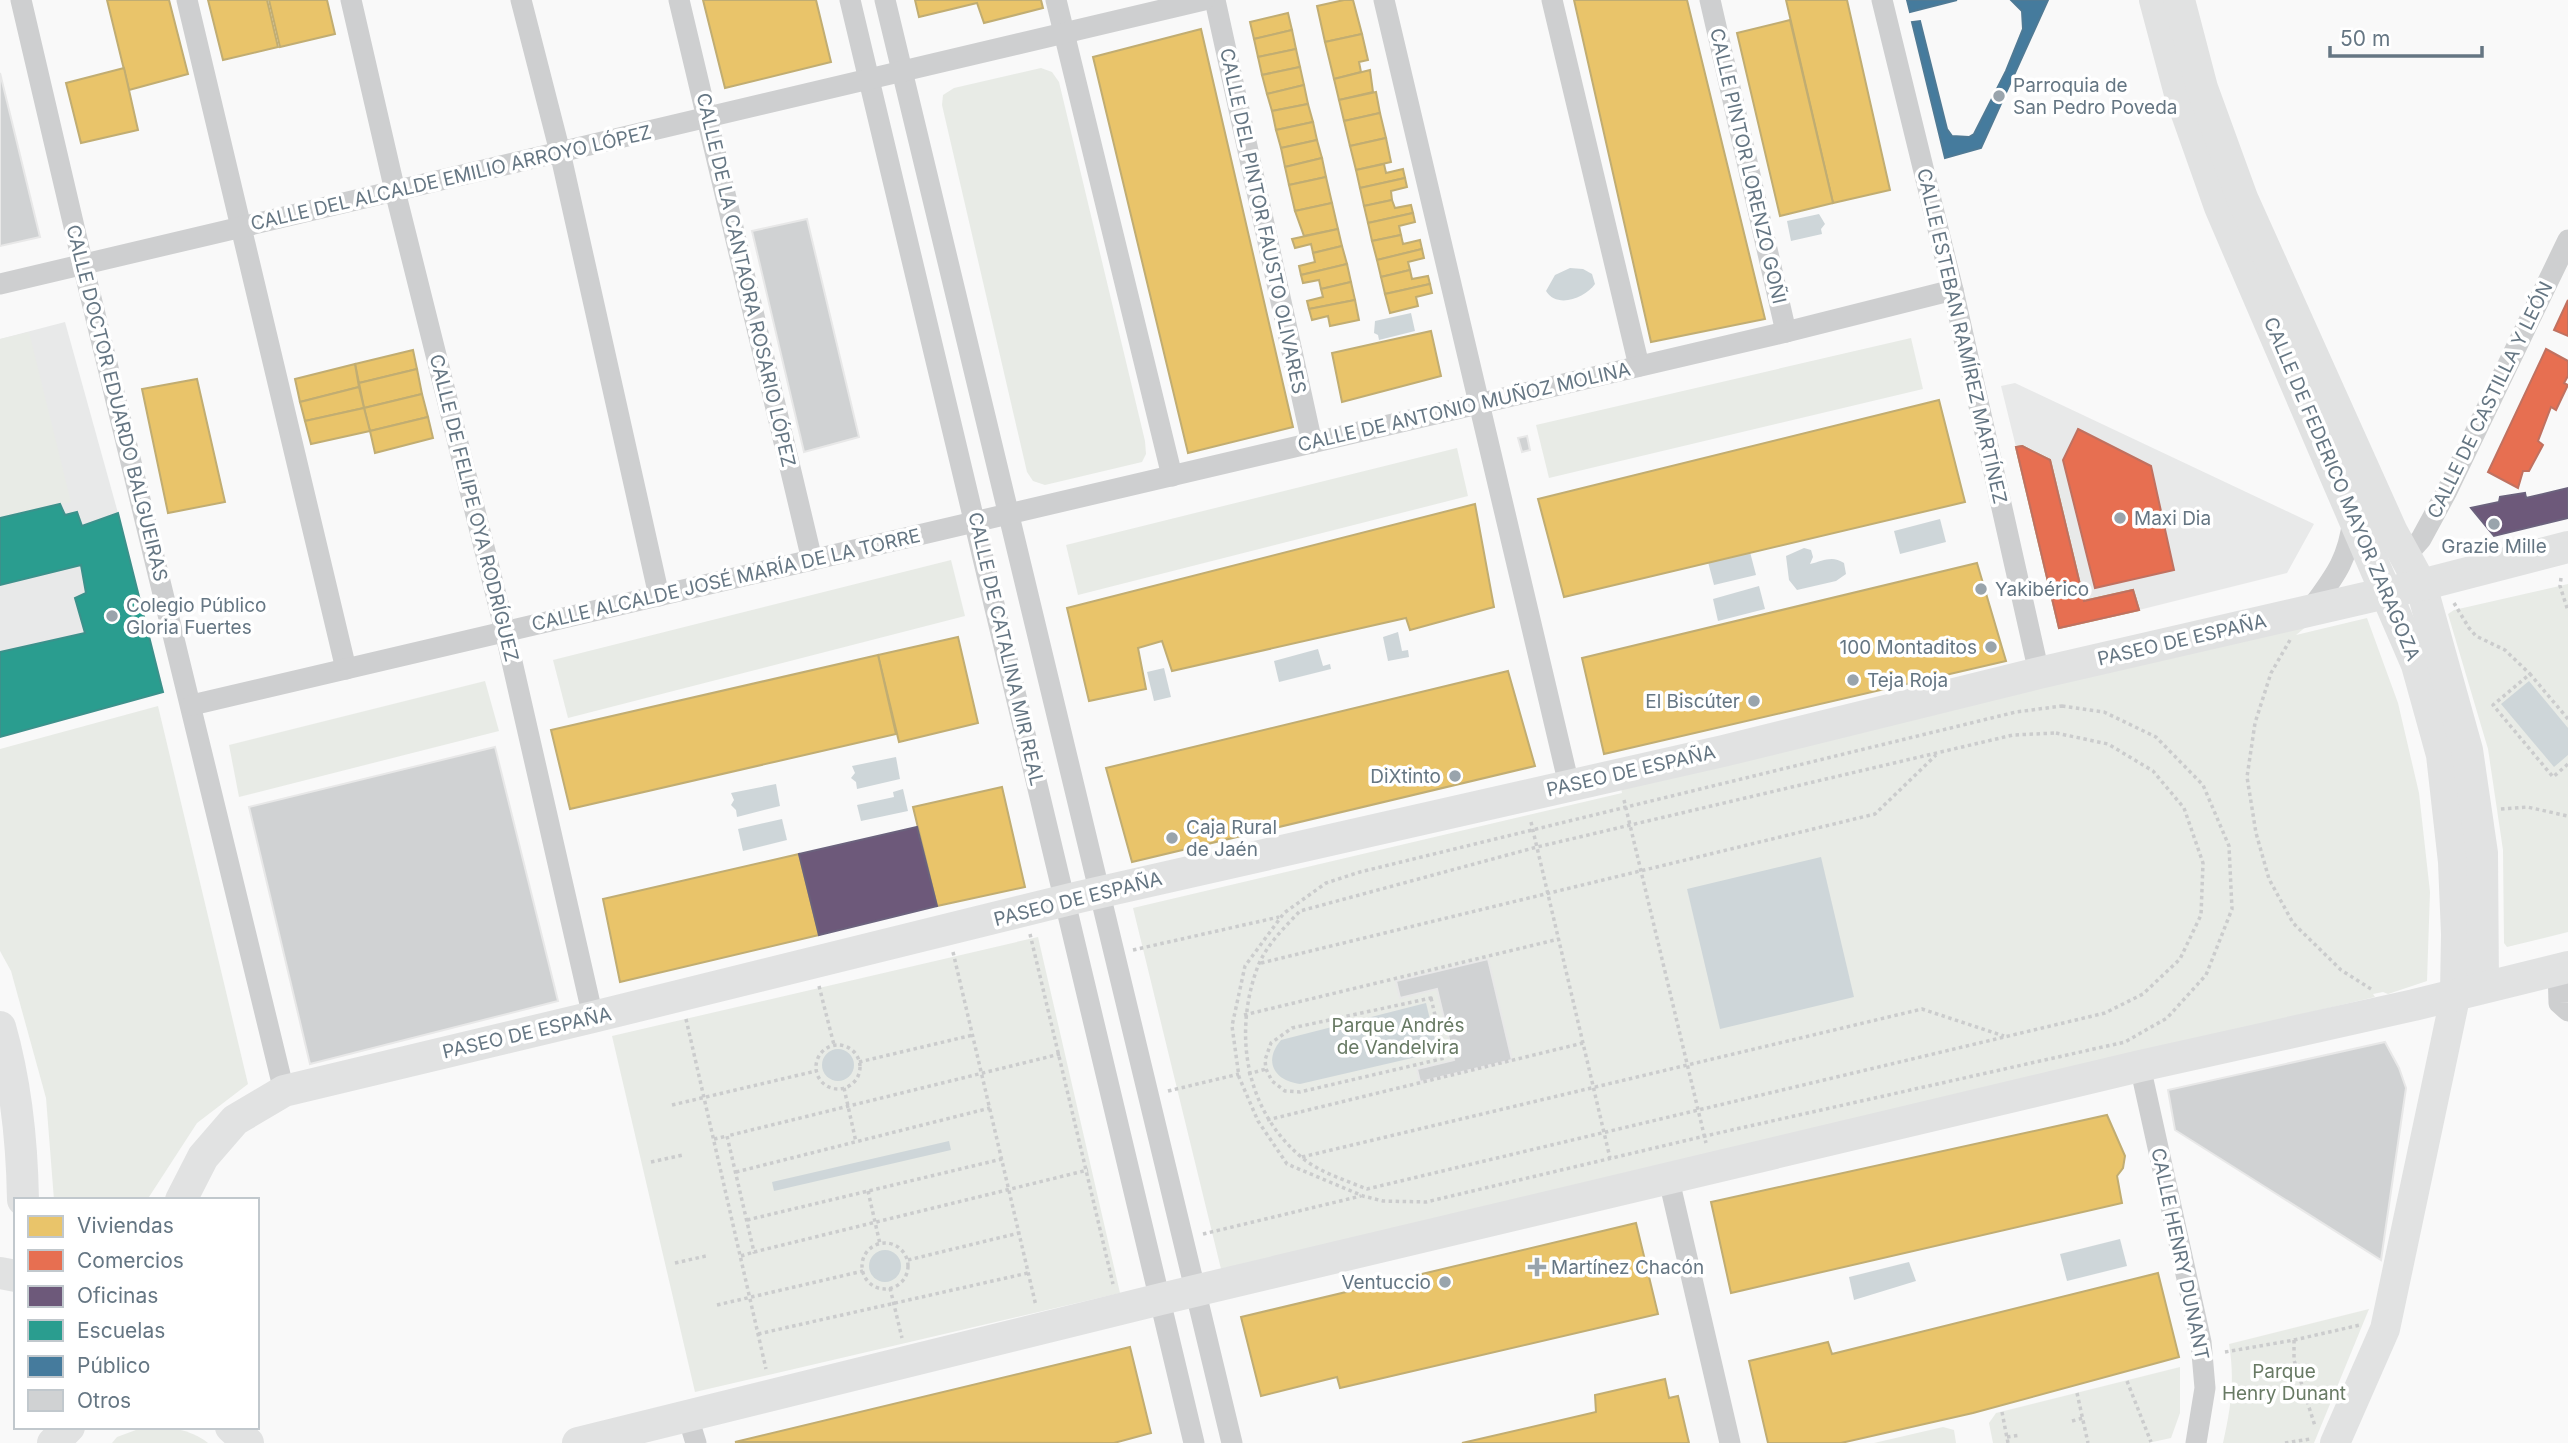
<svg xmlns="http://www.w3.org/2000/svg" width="2568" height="1443" viewBox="0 0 2568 1443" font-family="Inter,sans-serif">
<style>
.built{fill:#e8e9e9}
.green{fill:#e8ebe6}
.water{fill:#ced6d9}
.homes{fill:#e9c46a;stroke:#c1ad72;stroke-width:2}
.shops{fill:#e76f51;stroke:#c07160;stroke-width:2}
.offices{fill:#6d597a;stroke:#6b627d;stroke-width:2}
.schools{fill:#2a9d8f;stroke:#3c918b;stroke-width:2}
.public{fill:#457b9d;stroke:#4f7a95;stroke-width:2}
.building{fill:#d0d2d3;stroke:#e8e8e8;stroke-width:2}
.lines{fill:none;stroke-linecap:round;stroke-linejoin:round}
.path{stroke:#cbcccd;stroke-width:3.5;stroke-dasharray:3.5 3.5;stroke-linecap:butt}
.street{stroke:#cecfd0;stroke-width:21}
.secondary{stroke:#e1e2e2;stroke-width:30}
.primary{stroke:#e1e2e2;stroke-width:32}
.poi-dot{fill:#99a4ac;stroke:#fff;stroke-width:2.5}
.labels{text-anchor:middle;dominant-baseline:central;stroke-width:7;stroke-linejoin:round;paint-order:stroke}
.poi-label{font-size:19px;fill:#657683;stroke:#fff;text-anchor:start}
.street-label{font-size:19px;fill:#657683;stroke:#fff}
.park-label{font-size:19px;fill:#687a64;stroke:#fff}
</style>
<rect width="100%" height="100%" fill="#f9f9f9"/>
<g class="built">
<polygon points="65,322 118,513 163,692 0,737 0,339"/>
<polygon points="2015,383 2314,524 2287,573 2139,610 2133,590 2084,601 2050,460 2022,446 2016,447 2001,386"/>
</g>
<g class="green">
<polygon points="1041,68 1052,72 1059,82 1145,441 1146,454 1142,462 1045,485 1033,481 1027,472 942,105 943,95 954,88"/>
<polygon points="29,332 71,502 0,518 0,339"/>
<polygon points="1911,338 1923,389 1549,478 1536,425"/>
<polygon points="1457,448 1468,496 1078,595 1066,545"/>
<polygon points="951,560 965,616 568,718 553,660"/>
<polygon points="2568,584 2568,932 2507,947 2504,943 2503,850 2488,749 2448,614 2454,610"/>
<polygon points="2367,618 2398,703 2419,793 2430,892 2427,981 2388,994 2383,992 2373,994 2375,997 1221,1269 1133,908 1622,793 1621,787 2314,620 2296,635"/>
<polygon points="485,681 499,731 239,797 229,745"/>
<polygon points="158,706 248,1084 197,1123 147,1200 54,1200 46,1098 11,971 0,951 0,749"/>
<polygon points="1038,937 1120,1293 695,1392 612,1036"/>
<path d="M2369 1309 2314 1443H2223C2231 1407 2235 1380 2229 1344Z"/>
<polygon points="2180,1367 2180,1413 2171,1438 2148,1443 1993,1443 1989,1423 1996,1413"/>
<path d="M144 1427C168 1427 189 1428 208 1443H112L117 1437Z"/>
<polygon points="1943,1427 1954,1430 1956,1443 1874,1443"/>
</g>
<g class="water">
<polygon points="1819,214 1825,224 1821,229 1822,234 1791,241 1787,221"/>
<path d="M1570 268 1583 269 1592 274 1595 284C1585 298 1557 309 1546 291L1555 275Z"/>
<polygon points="1411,313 1415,331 1379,340 1378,335 1374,333 1375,321"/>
<polygon points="1940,519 1946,542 1900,554 1894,531"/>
<path d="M1804 548 1811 550 1813 557 1810 564C1823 561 1832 555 1844 563L1846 574 1836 581 1797 590 1789 580 1786 556Z"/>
<polygon points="1750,552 1756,575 1714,585 1708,562"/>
<polygon points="1759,586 1765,609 1718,621 1713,599"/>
<polygon points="1398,632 1402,651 1408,650 1409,657 1388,661 1383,637"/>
<polygon points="1318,649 1323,666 1330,664 1331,669 1279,682 1274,661"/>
<polygon points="1164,668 1171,697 1154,701 1147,672"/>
<polygon points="2529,681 2568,728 2568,755 2554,767 2501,704"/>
<polygon points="896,757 900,779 857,789 856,782 851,778 855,773 852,766"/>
<polygon points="776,784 780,806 737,817 736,810 731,805 734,800 731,793"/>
<polygon points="903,789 908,811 861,821 857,805 894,797 893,792"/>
<polygon points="782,819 787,840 743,851 738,829"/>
<polygon points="1821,857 1854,997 1720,1029 1687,889"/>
<path d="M1426 1003 1438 1052 1300 1084C1274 1081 1263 1061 1281 1040Z"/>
<circle cx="838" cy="1065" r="16"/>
<polygon points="949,1141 951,1150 774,1191 772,1182"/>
<polygon points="2120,1239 2127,1266 2067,1281 2060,1254"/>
<circle cx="885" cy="1266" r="16"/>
<polygon points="1909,1262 1916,1281 1854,1300 1849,1277"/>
</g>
<g class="homes">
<polygon points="107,0 169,0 188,74 129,90"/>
<polygon points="208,0 267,0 278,47 223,60"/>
<polygon points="269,0 327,0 335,34 280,47"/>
<polygon points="703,0 816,0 831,62 725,88"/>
<polygon points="915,0 1041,0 1043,8 984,23 977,3 919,17"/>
<polygon points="1344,0 1353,0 1362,34 1325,42 1317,6"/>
<polygon points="1574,0 1687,0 1765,319 1651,342"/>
<polygon points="1786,0 1847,0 1890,190 1833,203"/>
<polygon points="1288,13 1292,30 1254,39 1250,22"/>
<polygon points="1790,20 1833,203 1780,216 1737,33"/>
<polygon points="1201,29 1293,427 1188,453 1093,57"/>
<polygon points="1292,30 1296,49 1258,57 1254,39"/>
<polygon points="1362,34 1368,60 1359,62 1361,72 1334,79 1325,42"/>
<polygon points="1296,49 1300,67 1262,75 1258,57"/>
<polygon points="1300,67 1304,85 1267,94 1262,75"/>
<polygon points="124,68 138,130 81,143 66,83"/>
<polygon points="1370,70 1373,92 1339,100 1334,79"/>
<polygon points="1304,85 1308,104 1272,111 1267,94"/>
<polygon points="1376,92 1380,113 1344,121 1339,100"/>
<polygon points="1308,104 1313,122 1276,130 1272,111"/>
<polygon points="1380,113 1386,138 1350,146 1344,121"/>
<polygon points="1313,122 1317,140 1281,148 1276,130"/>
<polygon points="1386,138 1391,162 1356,170 1350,146"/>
<polygon points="1317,140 1322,158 1285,167 1281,148"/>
<polygon points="1322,158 1326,177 1289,185 1285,167"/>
<polygon points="1384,164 1386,173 1403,169 1405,178 1360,188 1356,170"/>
<polygon points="1326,177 1332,203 1295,211 1289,185"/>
<polygon points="1405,178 1407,187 1391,191 1392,200 1364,206 1360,188"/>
<polygon points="1392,200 1395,208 1411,205 1413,213 1368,223 1364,206"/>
<polygon points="1332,203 1338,229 1304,236 1295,211"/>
<polygon points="1413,213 1415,222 1399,226 1401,235 1372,241 1368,223"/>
<polygon points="1338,229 1342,246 1313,253 1311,244 1295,248 1292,239"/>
<polygon points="1401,235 1403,244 1420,240 1422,249 1377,260 1372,241"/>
<polygon points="1342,246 1347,264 1301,275 1299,266 1315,262 1313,253"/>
<polygon points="1422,249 1424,258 1408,262 1410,270 1381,277 1377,260"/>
<polygon points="1347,264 1351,282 1321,289 1319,280 1303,283 1301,275"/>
<polygon points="1410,270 1412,279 1428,276 1430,284 1385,294 1381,277"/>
<polygon points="1351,282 1355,300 1309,309 1307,301 1323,297 1321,289"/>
<polygon points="1430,284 1432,293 1416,297 1418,306 1390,313 1385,294"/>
<polygon points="1355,300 1359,320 1330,326 1328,316 1312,320 1309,309"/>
<polygon points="1431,331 1441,376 1342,402 1332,353"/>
<polygon points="413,350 417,369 359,383 355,364"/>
<polygon points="355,364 359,387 300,402 295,379"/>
<polygon points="417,369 422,394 364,408 359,383"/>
<polygon points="197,379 225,502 168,513 142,389"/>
<polygon points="359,387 364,408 305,421 300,402"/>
<polygon points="422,394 428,417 370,431 364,408"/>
<polygon points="1939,400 1965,502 1564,597 1538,499"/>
<polygon points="364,408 370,431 311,444 305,421"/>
<polygon points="428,417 433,438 375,453 370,431"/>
<polygon points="2022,446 2050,460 2084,601 2133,590 2139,610 2059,628 2016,447"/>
<polygon points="1475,504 1494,607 1410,630 1406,618 1172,671 1162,641 1138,648 1146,689 1089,701 1067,608"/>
<polygon points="1977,563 2006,661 1604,754 1582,658"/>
<polygon points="958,637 978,723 899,742 878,655"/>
<polygon points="878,655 896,734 570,809 551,730"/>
<polygon points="1508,671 1535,766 1132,862 1106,768"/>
<polygon points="1002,787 1025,887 937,906 913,807"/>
<polygon points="799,854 819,935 620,982 603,899"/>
<polygon points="2107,1115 2125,1156 2123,1168 2117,1176 2122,1203 1731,1293 1711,1202"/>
<polygon points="1636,1223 1658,1314 1340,1388 1337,1377 1261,1396 1241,1317"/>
<polygon points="2158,1273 2179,1357 1973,1413 1841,1443 1768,1443 1749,1361 1828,1342 1832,1354"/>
<polygon points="1130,1347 1151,1433 1114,1443 735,1442"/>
<polygon points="1665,1379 1669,1398 1678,1396 1689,1443 1462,1443 1596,1412 1595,1395"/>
</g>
<g class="shops">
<polygon points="2568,300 2568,336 2554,330"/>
<polygon points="2546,349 2568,361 2568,376 2564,383 2568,385 2556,410 2551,407 2538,441 2543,445 2529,471 2523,471 2518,488 2488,472"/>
<polygon points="2078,429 2151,466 2174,570 2095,588 2063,460"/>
<polygon points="2022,446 2050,460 2084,601 2133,590 2139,610 2059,628 2016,447"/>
</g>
<g class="offices">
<polygon points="2568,488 2568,518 2494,536 2471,508 2499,502 2500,497 2525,493 2526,498"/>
<polygon points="917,827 937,906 819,935 799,854"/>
</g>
<polygon class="schools" points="60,504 65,515 77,512 82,526 118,513 163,692 0,737 0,652 85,633 75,598 86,593 81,565 0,585 0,518"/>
<g class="public">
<polygon points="1907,0 1957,0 1910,12"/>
<polygon points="2011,0 2048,0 1981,148 1945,158 1912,22 1920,21 1947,129 1952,136 1969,137 1974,134 2006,71 2023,29 2022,11"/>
</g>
<g class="building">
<polygon points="0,73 40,237 0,246"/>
<polygon points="807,219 859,437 804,452 752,231"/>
<polygon points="1527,436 1530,450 1522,452 1518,438"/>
<polygon points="495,747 558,1001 310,1064 249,807"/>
<polygon points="1488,959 1512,1060 1420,1082 1417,1069 1454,1060 1437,989 1400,998 1396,981"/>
<polygon points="2385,1042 2399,1068 2406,1088 2381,1260 2175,1130 2168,1090"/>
</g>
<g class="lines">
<g class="path">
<polyline points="2561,578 2560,586 2568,611"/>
<polyline points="2454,603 2469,628 2476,636 2505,650 2530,674"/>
<polyline points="2290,640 2271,673 2255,723 2247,777 2256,833 2269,879 2293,923 2341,970 2371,989"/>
<polygon points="2062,706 2104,712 2156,737 2203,785 2229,846 2232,909 2206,975 2167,1018 2125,1042 1705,1136 1426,1202 1383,1201 1363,1196 1287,1164 1258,1121 1239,1077 1232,1026 1245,966 1284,913 1326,883 1360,872 2016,712"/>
<polyline points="2568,719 2530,674 2493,705 2553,777 2568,764"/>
<path d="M2056 733 2108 744 2153 771 2184 808 2203 863 2201 915 2180 959 2143 994 2105 1013 1367 1189C1345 1180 1318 1172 1300 1156 1245 1109 1233 1032 1258 966 1267 944 1285 927 1300 911L1537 847 2013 735Z"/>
<polyline points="1624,800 1706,1143"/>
<polyline points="2501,809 2527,807 2568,816"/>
<polyline points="1531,822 1610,1158"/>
<polyline points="1030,934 1113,1284"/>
<polyline points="1133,950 1279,917"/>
<polyline points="953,952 1036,1306"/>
<polyline points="1261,963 1875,814 1936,755"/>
<polyline points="819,986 834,1045"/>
<polygon points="1431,998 1445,1058 1300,1092 1285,1091 1272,1081 1266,1069 1265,1060 1271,1043 1292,1028"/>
<polyline points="1244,1015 1559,939"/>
<polyline points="686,1019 766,1369"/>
<circle cx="838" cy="1067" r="22"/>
<polyline points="1060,1054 727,1136 754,1252 1088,1170"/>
<polyline points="859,1062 973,1035"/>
<polyline points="1248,1074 1266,1069"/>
<polyline points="844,1088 856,1142"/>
<polyline points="1168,1091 1239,1074"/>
<polyline points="672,1105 816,1071"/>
<polyline points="1267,1120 1583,1043"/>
<polyline points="714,1139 727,1136"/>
<polyline points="1302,1157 1922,1009 2004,1036"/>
<polyline points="651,1162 683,1155"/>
<polyline points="736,1172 990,1108"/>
<polyline points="868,1191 880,1244"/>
<polyline points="747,1220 1002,1159"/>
<polyline points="1203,1234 1361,1196"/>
<circle cx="885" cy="1266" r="23"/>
<polyline points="741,1256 754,1252"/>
<polyline points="908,1260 1019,1233"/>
<polyline points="675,1263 706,1256"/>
<polyline points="890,1288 902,1338"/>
<polyline points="717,1305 863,1271"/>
<polyline points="758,1334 1028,1273"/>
<polyline points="2294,1340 2360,1325"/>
<polyline points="2225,1352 2294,1340 2294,1360 2315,1426"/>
<polyline points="2127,1381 2151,1442"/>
<polyline points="2077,1393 2088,1443"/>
<polyline points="2002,1412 2008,1443"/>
<polyline points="2072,1421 2083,1418"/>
<polyline points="2007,1437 2020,1435"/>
<polyline points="2285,1443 2310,1439"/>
</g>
<g class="street">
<polyline points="21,0 83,265 284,1091"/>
<polyline points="187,0 346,669"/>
<polyline points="351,0 395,191 505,631 593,1017"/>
<polyline points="521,0 560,152 659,596"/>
<polyline points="679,0 812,560"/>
<polyline points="850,0 1194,1443"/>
<polyline points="885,0 1232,1443"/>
<polyline points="1056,0 1172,476"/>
<polyline points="1215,0 1312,443"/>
<polyline points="1384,0 1569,785"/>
<polyline points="1552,0 1639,366"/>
<polyline points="1710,0 1786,332"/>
<polyline points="1882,0 1953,290 2039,673"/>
<polyline points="0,284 1204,0"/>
<polyline points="2406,556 2421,539 2447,491 2568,240"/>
<path d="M2310 610C2334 577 2348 561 2353 519"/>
<polyline points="192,705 1786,332 1953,290"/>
<polyline points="2558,969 2559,1003 2568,1011"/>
<polyline points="2140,1066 2201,1342 2205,1388 2196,1443"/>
<polyline points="1669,1180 1730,1443"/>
<polyline points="688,1417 696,1443"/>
</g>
<polyline class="secondary" points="2335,1443 2385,1329 2456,993"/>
<g class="primary">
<polyline points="2155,0 2180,94 2220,207 2417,665 2442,755 2454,862 2457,934 2456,993"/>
<polyline points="2179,0 2202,88 2242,198 2392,532 2421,585 2467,750 2482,853 2483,987"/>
<path d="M0 1027C16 1083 22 1141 23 1200"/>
<polyline points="181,1200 203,1157 235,1120 284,1091 593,1017 1079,897 1723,751 2039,673 2421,585 2568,547"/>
<polyline points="0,1273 16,1276"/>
<polyline points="231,1427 248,1443"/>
<polyline points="53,1443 69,1427"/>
<polyline points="578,1443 1161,1299 2140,1066 2414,1005 2568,967"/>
</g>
</g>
<g class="poi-dot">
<circle cx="1999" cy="96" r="7"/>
<circle cx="2120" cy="518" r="7"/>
<circle cx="2494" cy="524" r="7"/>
<circle cx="1981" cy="589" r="7"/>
<circle cx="112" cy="616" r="7"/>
<circle cx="1991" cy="647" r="7"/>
<circle cx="1853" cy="680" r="7"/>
<circle cx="1754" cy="701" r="7"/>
<circle cx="1455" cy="776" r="7"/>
<circle cx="1172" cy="838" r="7"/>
<path d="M1533.5 1256.5h7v7h7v7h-7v7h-7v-7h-7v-7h7z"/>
<circle cx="1445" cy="1282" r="7"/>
</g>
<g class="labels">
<g class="poi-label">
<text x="2013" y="85">Parroquia de<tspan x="2013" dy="22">San Pedro Poveda</tspan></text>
<text x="2134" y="518">Maxi Dia</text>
<text x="2494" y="546" text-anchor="middle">Grazie Mille</text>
<text x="1995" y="589">Yakibérico</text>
<text x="126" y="605">Colegio Público<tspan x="126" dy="22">Gloria Fuertes</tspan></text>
<text x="1977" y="647" text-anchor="end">100 Montaditos</text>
<text x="1867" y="680">Teja Roja</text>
<text x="1740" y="701" text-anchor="end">El Biscúter</text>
<text x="1441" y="776" text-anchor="end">DiXtinto</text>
<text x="1186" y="827">Caja Rural<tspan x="1186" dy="22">de Jaén</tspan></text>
<text x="1551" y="1267">Martínez Chacón</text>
<text x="1431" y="1282" text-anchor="end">Ventuccio</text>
</g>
<g class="street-label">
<text transform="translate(1748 166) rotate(77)">CALLE PINTOR LORENZO GOÑI</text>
<text transform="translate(451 178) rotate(-13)">CALLE DEL ALCALDE EMILIO ARROYO LÓPEZ</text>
<text transform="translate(1263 221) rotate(78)">CALLE DEL PINTOR FAUSTO OLIVARES</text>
<text transform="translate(746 280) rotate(77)">CALLE DE LA CANTAORA ROSARIO LÓPEZ</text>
<text transform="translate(1962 336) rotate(77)">CALLE ESTEBAN RAMÍREZ MARTÍNEZ</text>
<text transform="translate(2490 400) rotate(-64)">CALLE DE CASTILLA Y LEÓN</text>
<text transform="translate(117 403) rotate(76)">CALLE DOCTOR EDUARDO BALGUEIRAS</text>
<text transform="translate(1464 407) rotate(-13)">CALLE DE ANTONIO MUÑOZ MOLINA</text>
<text transform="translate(2342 489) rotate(67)">CALLE DE FEDERICO MAYOR ZARAGOZA</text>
<text transform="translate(474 508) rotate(76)">CALLE DE FELIPE OYA RODRÍGUEZ</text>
<text transform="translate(726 580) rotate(-13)">CALLE ALCALDE JOSÉ MARÍA DE LA TORRE</text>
<text transform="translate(2182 640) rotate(-13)">PASEO DE ESPAÑA</text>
<text transform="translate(1006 649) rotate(77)">CALLE DE CATALINA MIR REAL</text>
<text transform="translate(1631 771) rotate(-13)">PASEO DE ESPAÑA</text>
<text transform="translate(1078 899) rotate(-14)">PASEO DE ESPAÑA</text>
<text transform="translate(527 1033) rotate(-13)">PASEO DE ESPAÑA</text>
<text transform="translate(2180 1254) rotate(78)">CALLE HENRY DUNANT</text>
</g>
<g class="park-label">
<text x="1398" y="1025">Parque Andrés<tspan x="1398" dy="22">de Vandelvira</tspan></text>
<text x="2284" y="1371">Parque<tspan x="2284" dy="22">Henry Dunant</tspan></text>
</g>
</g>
<rect x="14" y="1198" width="245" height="231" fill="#ffffff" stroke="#c1c8cd" stroke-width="2"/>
<rect x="28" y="1216" width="35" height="21" fill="#e9c46a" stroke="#c1c8cd" stroke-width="2"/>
<text x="77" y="1233" font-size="21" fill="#657683">Viviendas</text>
<rect x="28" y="1250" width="35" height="21" fill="#e76f51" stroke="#c1c8cd" stroke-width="2"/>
<text x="77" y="1268" font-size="21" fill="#657683">Comercios</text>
<rect x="28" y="1286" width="35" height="21" fill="#6d597a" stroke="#c1c8cd" stroke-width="2"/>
<text x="77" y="1303" font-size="21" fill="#657683">Oficinas</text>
<rect x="28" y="1320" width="35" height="21" fill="#2a9d8f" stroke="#c1c8cd" stroke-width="2"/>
<text x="77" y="1338" font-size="21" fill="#657683">Escuelas</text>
<rect x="28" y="1356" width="35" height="21" fill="#457b9d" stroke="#c1c8cd" stroke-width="2"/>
<text x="77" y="1373" font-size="21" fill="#657683">Público</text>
<rect x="28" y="1390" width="35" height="21" fill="#d0d2d3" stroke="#c1c8cd" stroke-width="2"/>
<text x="77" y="1408" font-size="21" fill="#657683">Otros</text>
<path d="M2330 46v10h152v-10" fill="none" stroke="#657683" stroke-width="3.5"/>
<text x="2340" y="46" font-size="21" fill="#657683" stroke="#ffffff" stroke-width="5" paint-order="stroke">50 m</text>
</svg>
